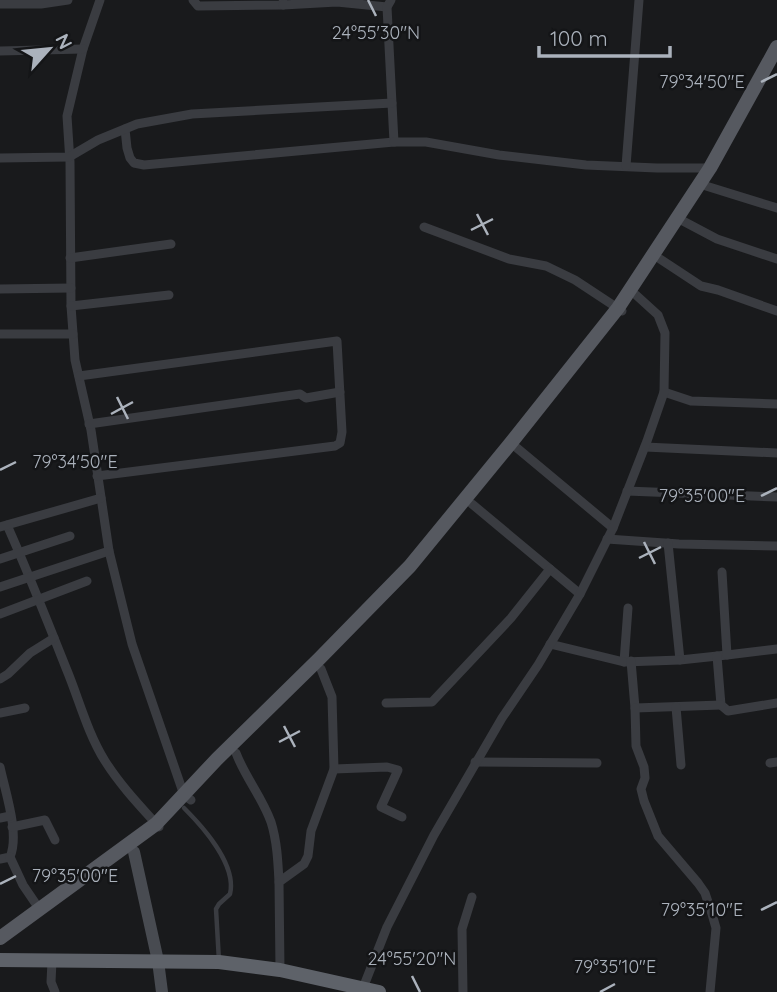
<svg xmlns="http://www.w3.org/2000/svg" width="777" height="992" viewBox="0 0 777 992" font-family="Quicksand,sans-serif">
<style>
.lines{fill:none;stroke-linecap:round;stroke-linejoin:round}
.service{stroke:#3a3c41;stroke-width:4.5}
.minor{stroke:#3a3c41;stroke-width:9}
.secondary{stroke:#484b51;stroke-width:12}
.primary{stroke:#565960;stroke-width:14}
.trunk{stroke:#5e6269;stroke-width:14}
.ticks{fill:none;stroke:#abb2bc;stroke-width:2.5}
.ticks-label{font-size:18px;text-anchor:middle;fill:#abb2bc;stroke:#141517;stroke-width:5;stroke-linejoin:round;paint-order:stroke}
</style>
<rect width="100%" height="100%" fill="#191a1c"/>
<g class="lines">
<path class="service" d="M184 808C203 827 237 865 230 894L219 904 216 909 219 961"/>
<g class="minor">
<polyline points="100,0 83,49 67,116 70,162 71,306 75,360 91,430 109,551 132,644 184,795 191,800"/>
<polyline points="193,0 198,6 283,5 283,2"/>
<polyline points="0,4 41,4 68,0"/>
<polyline points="283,5 337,2 387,7"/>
<polyline points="0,51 83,49"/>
<polyline points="125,129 127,148 130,158 134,163 144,165 394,142 387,7 391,0"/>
<polyline points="394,142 426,142 499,155 586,165 657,168 710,168"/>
<polyline points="0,158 69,157 98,140 137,124 192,114 392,103"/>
<polyline points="626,166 639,0"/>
<polyline points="706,186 777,208"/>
<polyline points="683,221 717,239 777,259"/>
<polyline points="424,227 509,259 546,266 575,280 622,311"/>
<polyline points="70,258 171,244"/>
<polyline points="660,259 701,286 718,290 777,311"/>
<polyline points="0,289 71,288"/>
<polyline points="71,306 169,295"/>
<polyline points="0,334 73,334"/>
<polyline points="79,376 337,341 342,432 340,443 335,446 97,476"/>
<polyline points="664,392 691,401 777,404"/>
<polyline points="89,424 300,394 306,398 340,392"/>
<polyline points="645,447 777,453"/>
<polyline points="517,448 613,528"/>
<polyline points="627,491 777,497"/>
<polyline points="472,504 580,594"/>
<path d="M7 525C28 572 47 620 66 668 79 699 87 732 105 761 120 785 140 806 159 827"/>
<polyline points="0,527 101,498"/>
<polyline points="607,539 679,544 777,546"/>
<polyline points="668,543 680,660 727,655"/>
<polyline points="0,559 70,536"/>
<polyline points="722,572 727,655 777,649"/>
<polyline points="0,587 109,551"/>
<polyline points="628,608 624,662 680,660"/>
<polyline points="0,614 87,581"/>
<polyline points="550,644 624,662"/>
<polyline points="717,656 721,705 728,711 777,703"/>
<polyline points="631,661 635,708 721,705"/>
<polyline points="0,679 8,674 30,653 54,638"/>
<polyline points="386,703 432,702 511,618 550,569"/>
<polyline points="676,707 681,765"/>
<polyline points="635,708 636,746 644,767 645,778 641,789 644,801 658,836 698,883 705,893 712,914 716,928 710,992"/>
<polyline points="0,713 25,708"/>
<path d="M236 753C245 777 262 797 271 822 277 841 278 862 279 882"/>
<polyline points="475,762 597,763"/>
<polyline points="770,763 777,762"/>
<path d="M0 767C5 791 20 834 10 857L0 859"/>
<polyline points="334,769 387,767 398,770 381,807 402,817"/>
<polyline points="0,818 10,816"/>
<polyline points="12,827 45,820 55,840"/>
<polyline points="10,857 23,885 40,910"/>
<polyline points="52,961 51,982 55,992"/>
<polyline points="280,970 279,882 304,864 308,856 311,831 334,769 332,697 321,669"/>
<polyline points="363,988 387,927 434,835 502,718 538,665 580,594 613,528 647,441 664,392 665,333 658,315 636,295"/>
<polyline points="463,992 462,929 472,897"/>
</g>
<polyline class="secondary" points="134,852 158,961 162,992"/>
<polyline class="primary" points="0,938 156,824 217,759 319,659 410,566 510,444 618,308 710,168 777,47"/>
<polyline class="trunk" points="0,960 219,962 280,970 379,992"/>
</g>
<path class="ticks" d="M368 0 376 16M761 82 777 74M477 214 488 235M471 230 493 219M117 397 128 419M111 414 133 402M0 470 16 462M761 496 777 488M644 542 655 564M639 558 661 547M284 726 295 747M279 742 300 731M0 884 16 876M761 910 777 902M412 976 420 992M600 992 615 984"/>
<g class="ticks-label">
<text x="376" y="39">24°55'30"N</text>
<text x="702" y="88">79°34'50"E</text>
<text x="75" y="468">79°34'50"E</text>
<text x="702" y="502">79°35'00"E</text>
<text x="75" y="882">79°35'00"E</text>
<text x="702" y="916">79°35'10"E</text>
<text x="412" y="965">24°55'20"N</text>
<text x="615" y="973">79°35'10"E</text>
</g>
<g transform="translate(49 49) rotate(63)" stroke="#141517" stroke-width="5" paint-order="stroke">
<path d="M0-5L12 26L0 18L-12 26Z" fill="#abb2bc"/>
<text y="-10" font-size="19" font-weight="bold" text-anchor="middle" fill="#abb2bc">N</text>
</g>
<path d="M539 46v10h131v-10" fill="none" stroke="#abb2bc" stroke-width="3.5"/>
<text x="550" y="46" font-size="21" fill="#abb2bc" stroke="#141517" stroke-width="5" paint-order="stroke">100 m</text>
</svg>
